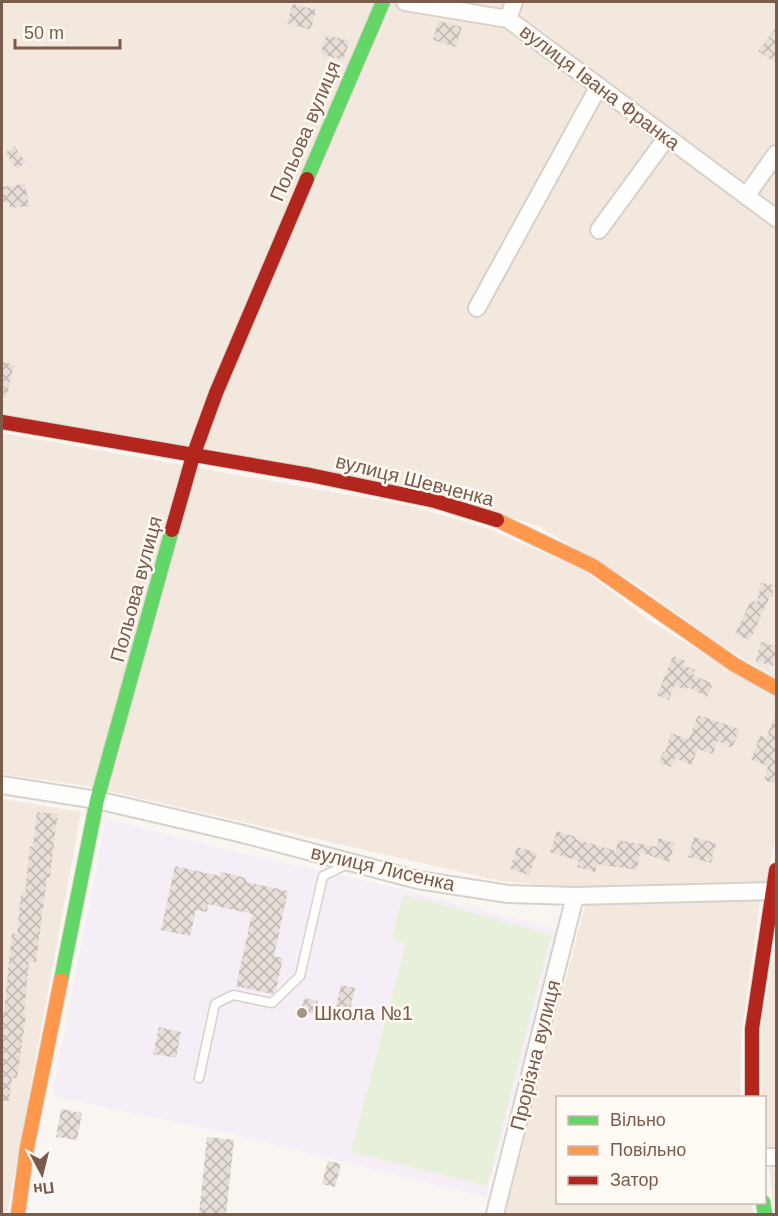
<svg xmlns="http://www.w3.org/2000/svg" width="778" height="1216" viewBox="0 0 778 1216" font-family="Arial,sans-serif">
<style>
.residential{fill:#f2e8de}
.education{fill:#f6eef6}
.pitch{fill:#e7f0db}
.building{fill:url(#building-cross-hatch)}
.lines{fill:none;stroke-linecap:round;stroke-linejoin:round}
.lane-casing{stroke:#d7d1cb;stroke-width:11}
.street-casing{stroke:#d7d1cb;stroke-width:20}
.fast-casing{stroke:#d9d2cb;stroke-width:16}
.slow-casing{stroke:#d9d2cb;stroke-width:16}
.jam-casing{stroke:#d9d2cb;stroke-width:16}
.lane{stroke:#fefefd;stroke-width:8}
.street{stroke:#fefefd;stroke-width:16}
.fast{stroke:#63d668;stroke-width:14}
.slow{stroke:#ff974d;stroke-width:14}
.jam{stroke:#b3261e;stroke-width:14}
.poi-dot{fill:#a69286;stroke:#fffaf3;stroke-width:2}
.labels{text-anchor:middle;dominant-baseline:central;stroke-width:5;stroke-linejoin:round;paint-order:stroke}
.street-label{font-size:20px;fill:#7a5c4d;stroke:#fffaf3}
.poi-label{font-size:20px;fill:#7a5c4d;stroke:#fffaf3;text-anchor:start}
</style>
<defs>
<pattern id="building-cross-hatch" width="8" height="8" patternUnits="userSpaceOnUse" patternTransform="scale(1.5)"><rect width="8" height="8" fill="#e6ded7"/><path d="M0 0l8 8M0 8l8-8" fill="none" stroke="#bfb7b1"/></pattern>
</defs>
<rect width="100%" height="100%" fill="#f9f5f0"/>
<g class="residential">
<polygon points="2,2 776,2 776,678 723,647 639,586 538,526 435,494 2,414"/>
<polygon points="2,433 411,506 489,529 585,571 653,623 776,697 776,836 766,882 581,888 500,881 87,786 2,774"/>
<polygon points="2,799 81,812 7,1214 2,1214"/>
<polygon points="760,901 741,1038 740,1097 558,1098 558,1202 751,1203 753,1214 505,1214 585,905"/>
<polygon points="776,942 776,1214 774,1214 765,1128 764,1098 762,1098 762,1024"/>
</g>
<polygon class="education" points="106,819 236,852 396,888 559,930 486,1197 229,1133 52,1096"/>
<polygon class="pitch" points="403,895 492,918 551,935 487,1186 351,1152 406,944 391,940"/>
<g class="building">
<polygon points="293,4 316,10 311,30 287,23"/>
<polygon points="438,21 462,27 456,47 433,40"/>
<polygon points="777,26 777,64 758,51"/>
<polygon points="326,35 350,41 343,60 321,54"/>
<polygon points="14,146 26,162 17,169 5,153"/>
<polygon points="25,184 29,206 10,208 9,202 2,203 2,187"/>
<polygon points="2,361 14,365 6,398 2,397"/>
<polygon points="761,583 774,585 772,597 770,596 750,640 735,634 751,600 757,603"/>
<polygon points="761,642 775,646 774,652 776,652 773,666 756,661"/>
<polygon points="673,656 685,661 684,665 695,670 693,675 713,684 707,697 688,687 686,690 675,685 669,700 657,695"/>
<polygon points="776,713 777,713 777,784 764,780 768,766 751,760 760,736 766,738"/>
<polygon points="698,715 740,729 732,748 717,741 713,754 698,749 691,765 675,758 671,767 659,763 663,752 665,753 671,733 689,739"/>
<polygon points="37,812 58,814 55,834 50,877 47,877 36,962 29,961 24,1015 26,1015 17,1078 12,1078 9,1101 2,1101 2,1012 4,1012 12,933 17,934 21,893 25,893 30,846 33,847"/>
<polygon points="557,831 576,837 575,839 616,851 618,840 657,847 659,838 675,843 669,862 640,852 637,870 597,864 595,872 577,867 579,861 550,852"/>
<polygon points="694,837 716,843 711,863 688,857"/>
<polygon points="517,847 537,853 529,875 510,869"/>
<polygon points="175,866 220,876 221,872 247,878 246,882 288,891 274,956 283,958 276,990 272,994 236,986 252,914 208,904 207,912 196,910 190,936 161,930"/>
<polygon points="341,985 355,988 348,1018 334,1015"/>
<polygon points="304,998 318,1001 315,1014 301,1011"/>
<polygon points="159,1027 181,1032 176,1058 153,1054"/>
<polygon points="61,1109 82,1113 77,1140 56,1137"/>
<polygon points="207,1137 234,1140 226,1215 199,1214"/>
<polygon points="328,1161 341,1164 335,1187 322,1184"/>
</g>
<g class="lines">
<g class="lane-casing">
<polyline id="lane" points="199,1078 215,1004 233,995 272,1003 300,976 323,876 348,864"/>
</g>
<g class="street-casing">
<g id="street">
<polyline points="405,2 508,19 776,218"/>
<polyline points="508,19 514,2"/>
<polyline points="746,196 776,154"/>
<polyline points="599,230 667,137"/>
<polyline points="477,308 599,86"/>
<polyline points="2,785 97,800 239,833 418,880 508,894 575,896 772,891"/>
<polyline points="764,1157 776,1157"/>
<polyline points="495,1214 575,896"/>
</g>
</g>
<g class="fast-casing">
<g id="fast">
<polyline points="307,179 383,2"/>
<polyline points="61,980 97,800 172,530"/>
<polyline points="763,1202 765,1214"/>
</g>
</g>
<g class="slow-casing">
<g id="slow">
<polyline points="497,520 593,566 735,665 776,688"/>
<polyline points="18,1214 27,1148 61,980"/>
</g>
</g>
<g class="jam-casing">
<g id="jam">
<polyline points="2,422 310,475 435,501 497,520"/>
<polyline points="172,530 193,456 216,393 307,179"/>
<polyline points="752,1098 752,1029 776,870"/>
</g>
</g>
<use href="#lane" class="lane"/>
<use href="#street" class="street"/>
<use href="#fast" class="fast"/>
<use href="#slow" class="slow"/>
<use href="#jam" class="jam"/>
</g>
<circle class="poi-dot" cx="302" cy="1013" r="6"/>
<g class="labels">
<g class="street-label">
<text transform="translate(600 87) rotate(37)">вулиця Івана Франка</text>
<text transform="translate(305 131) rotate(-67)">Польова вулиця</text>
<text transform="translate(415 480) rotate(14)">вулиця Шевченка</text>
<text transform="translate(136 589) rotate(-75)">Польова вулиця</text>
<text transform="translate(383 868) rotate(13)">вулиця Лисенка</text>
<text transform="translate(535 1055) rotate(-76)">Прорізна вулиця</text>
</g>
<g class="poi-label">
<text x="314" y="1013">Школа №1</text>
</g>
</g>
<rect width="778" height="1216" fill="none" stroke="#7a5c4d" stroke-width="6"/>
<rect x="556" y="1096" width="210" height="108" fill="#fffaf3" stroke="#cabbb1" stroke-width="1.5"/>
<rect x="568" y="1116" width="30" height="9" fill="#63d668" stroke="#cabbb1" stroke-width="1.5"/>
<text x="610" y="1126" font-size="18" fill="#7a5c4d">Вільно</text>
<rect x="568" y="1146" width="30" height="9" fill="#ff974d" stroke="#cabbb1" stroke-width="1.5"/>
<text x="610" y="1156" font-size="18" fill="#7a5c4d">Повільно</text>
<rect x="568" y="1176" width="30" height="9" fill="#b3261e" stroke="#cabbb1" stroke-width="1.5"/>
<text x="610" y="1186" font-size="18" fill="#7a5c4d">Затор</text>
<g transform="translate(42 1174) rotate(173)" stroke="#fffaf3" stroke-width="4.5" paint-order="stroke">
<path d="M0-4.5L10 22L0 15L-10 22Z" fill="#7a5c4d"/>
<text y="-9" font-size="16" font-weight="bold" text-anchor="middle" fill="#7a5c4d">Пн</text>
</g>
<path d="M15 39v9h105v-9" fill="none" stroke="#7a5c4d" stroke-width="3"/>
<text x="24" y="39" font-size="18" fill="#7a5c4d" stroke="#fffaf3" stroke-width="4.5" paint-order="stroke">50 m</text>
</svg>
